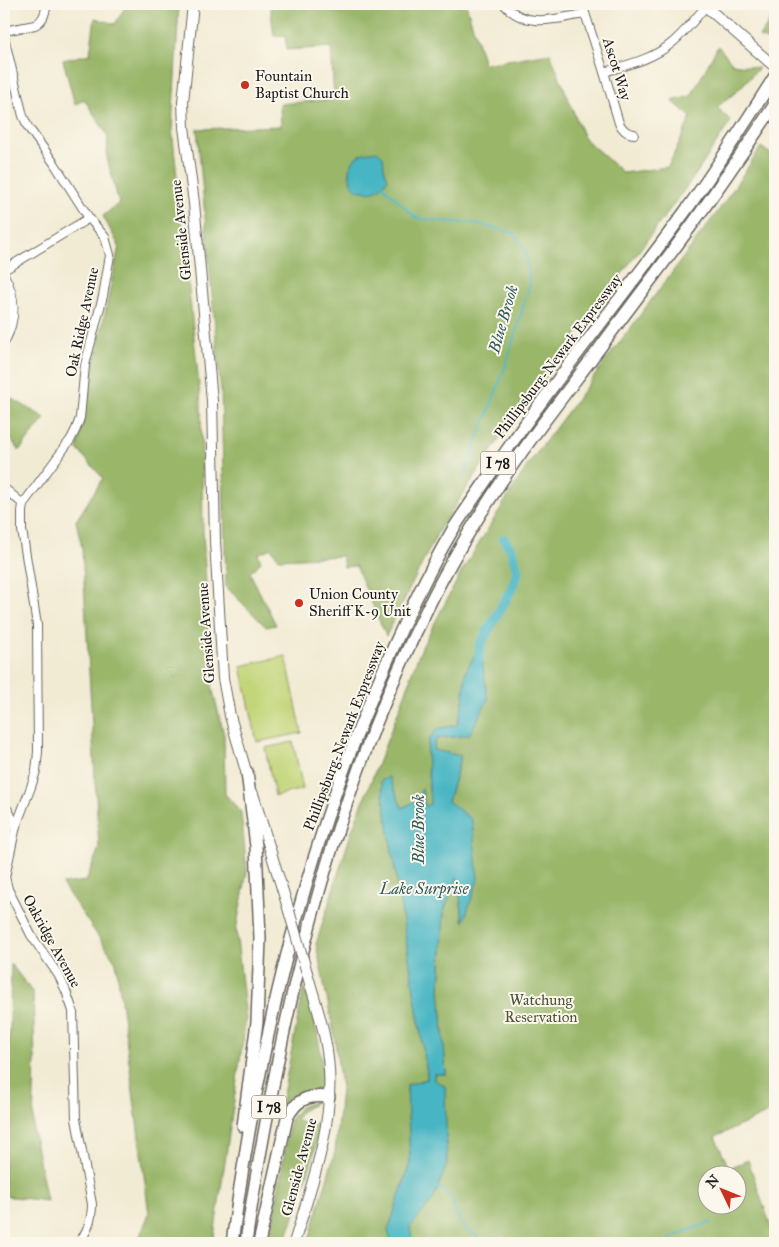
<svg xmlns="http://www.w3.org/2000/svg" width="779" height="1247" viewBox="0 0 779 1247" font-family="'IM FELL Great Primer',serif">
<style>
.green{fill:#c2d579;stroke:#6f784a}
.forest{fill:#99b669;stroke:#5a6942;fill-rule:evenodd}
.water{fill:#47b5c3;stroke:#326870}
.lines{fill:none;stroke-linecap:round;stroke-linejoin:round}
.stream{stroke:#47b5c3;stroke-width:2}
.river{stroke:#47b5c3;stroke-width:10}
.minor-casing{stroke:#67645c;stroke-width:10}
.major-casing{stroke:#67645c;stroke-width:12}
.highway-casing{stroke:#67645c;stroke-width:14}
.minor{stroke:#fff;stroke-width:8}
.major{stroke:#fff;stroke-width:10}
.highway{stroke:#fff;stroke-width:11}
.major-bridge-casing{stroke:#67645c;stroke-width:12;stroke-linecap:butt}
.major-bridge{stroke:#fff;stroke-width:10}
.poi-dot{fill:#c8321e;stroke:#fbf7ec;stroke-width:2}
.labels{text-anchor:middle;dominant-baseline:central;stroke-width:4;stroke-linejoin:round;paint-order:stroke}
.shield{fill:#fbf7ec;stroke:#5f5e5a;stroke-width:1}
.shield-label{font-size:14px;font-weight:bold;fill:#1c1c1c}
.street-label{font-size:15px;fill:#1c1c1c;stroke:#fbf7ec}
.poi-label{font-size:15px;fill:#1c1c1c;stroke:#fbf7ec;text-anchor:start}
.park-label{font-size:15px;fill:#4e5438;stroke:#fbf7ec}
.water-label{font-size:16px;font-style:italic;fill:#2d595f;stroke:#fbf7ec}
</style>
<rect width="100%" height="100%" fill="#fbf7ec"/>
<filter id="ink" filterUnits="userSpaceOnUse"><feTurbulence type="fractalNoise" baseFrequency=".02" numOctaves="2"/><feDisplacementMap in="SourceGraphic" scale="10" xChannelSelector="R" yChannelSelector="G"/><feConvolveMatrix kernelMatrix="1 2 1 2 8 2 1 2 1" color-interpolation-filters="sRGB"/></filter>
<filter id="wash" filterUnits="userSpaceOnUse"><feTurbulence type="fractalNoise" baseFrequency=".0096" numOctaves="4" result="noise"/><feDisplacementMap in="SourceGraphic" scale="20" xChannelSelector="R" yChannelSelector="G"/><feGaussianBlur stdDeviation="1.12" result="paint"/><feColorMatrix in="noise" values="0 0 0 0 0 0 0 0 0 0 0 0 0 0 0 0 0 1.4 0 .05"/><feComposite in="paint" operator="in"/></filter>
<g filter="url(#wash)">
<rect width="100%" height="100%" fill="#f2ebd4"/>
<g class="green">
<polygon points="286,656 302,733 257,742 241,666"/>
<polygon points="293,742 303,789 275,796 265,748"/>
</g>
<g class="forest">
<polygon points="127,4 179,4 172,129 201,404 203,532 212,687 224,735 225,794 241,812 247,872 236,930 246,1019 213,1243 137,1243 149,1214 116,962 62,884 86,881 99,848 82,548 76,521 103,478 77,449 119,246 103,216 119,203 107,158 108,136 84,99 75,105 63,60 90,54 95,18 115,24"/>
<polygon points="270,4 466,4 484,64 550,53 584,138 623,173 668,167 691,117 672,101 691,96 718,46 733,64 759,68 736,92 717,107 731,121 696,174 500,438 438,532 386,636 356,566 344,567 342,556 279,559 271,548 258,554 261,562 250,573 276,625 266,627 226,587 221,392 197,129 281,126 280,104 334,99 331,47 287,50 285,35 274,36"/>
<polygon points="775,13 775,43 759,37"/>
<path d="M761 147 775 157V1110L715 1137 729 1168 748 1160 775 1239 768 1243H412L410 1227 433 1200 445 1087 434 1080V1074H446L440 989 444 911 457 876 463 920 472 820 448 802 461 756 433 750 436 739 469 735 466 671 463 704 457 725 437 729 427 751 430 804 425 807 422 790 414 802 402 808 389 777 381 781 427 1073V1079L407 1085 410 1163 388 1231 392 1243H308L335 1152 341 1089 334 1033 316 944 352 830 411 679 410 677 422 647 462 571 527 466 724 203ZM706 1174H736V1204H706Z"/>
<polygon points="11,398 45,418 19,451 4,428"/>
<polygon points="11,964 33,993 35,1059 33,1130 47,1201 4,1196 4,1101 10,1029"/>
<path d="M304 986C315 1019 324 1054 322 1089 305 1091 297 1093 286 1107L281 1105Z"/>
<path d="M314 1102 313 1105C305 1108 298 1112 296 1121L321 1125C312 1165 298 1204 285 1243H267L274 1217 290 1120 300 1107Z"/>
</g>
<g class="water">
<path d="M377 151 383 156 384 168 388 179C378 193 373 193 357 190L351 184 349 169 356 157 364 153Z"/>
<polygon points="480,645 488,700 469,735 436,739 433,750 461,756 448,801 472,820 478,879 464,922 457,877 444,911 440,989 446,1074 434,1074 434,1080 445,1086 447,1164 433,1200 410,1227 412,1243 392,1243 388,1231 410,1163 407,1085 427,1079 427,1073 381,781 389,777 402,808 414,802 422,789 425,806 430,804 427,751 429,739 437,729 457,725 463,704 466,671"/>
</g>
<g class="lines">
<g class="stream">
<polyline points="382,185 416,218 439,221 474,223 514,233 525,250 530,284 505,368 464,475"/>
<path d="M435 1187C456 1193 452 1209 461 1223 467 1232 480 1239 490 1243"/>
<polyline points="664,1243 679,1234 711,1222"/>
</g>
<polyline class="river" points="479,658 480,645 512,588 518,571 511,549 504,539"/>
</g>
</g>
<g filter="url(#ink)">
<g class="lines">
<g class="minor-casing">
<g id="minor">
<path d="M504 4C525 30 557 18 585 14"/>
<path d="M582 4 604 72 619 123C623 130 626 133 634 134"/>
<path d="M4 31 35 25C44 20 45 13 47 4"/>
<path d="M4 37 23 116 28 127 54 163 89 218 105 237 110 255 103 296 85 365 80 418 76 429 71 439 23 504 22 512V530L37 625 38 752 36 771 31 787 16 826 5 877 8 889 31 935 59 976 66 991 73 1011 76 1119 92 1204C92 1219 88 1232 78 1243"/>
<path d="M604 72C627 65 653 59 672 43 684 33 695 19 706 6"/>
<polyline points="4,82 14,77"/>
<polyline points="4,270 89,218"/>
<polyline points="4,488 23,504"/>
<polyline points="4,805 8,810 16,826"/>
</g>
</g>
<g class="major-casing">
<g id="major">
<polyline points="193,4 183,102 184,127 194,203 212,401 215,541 223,678 230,716 248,778"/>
<polyline points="703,4 775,67"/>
<path d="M4 277C16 299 15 319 4 341"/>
<polyline points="253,794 289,911"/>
<path d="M294 1243C311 1186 333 1130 329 1069 327 1036 316 1004 307 973"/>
</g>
</g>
<g class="highway-casing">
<g id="highway">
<polyline points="243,1126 257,1022 260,938 256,846 247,772"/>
<path d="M232 1243C257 1053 302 862 377 685 399 633 423 580 452 531 462 515 474 498 485 482 547 389 618 303 684 213 717 168 746 122 775 76"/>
<path d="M246 1243C254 1182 266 1121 278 1060 310 903 357 748 429 605 447 568 468 533 490 499 523 447 562 398 599 349 629 308 661 267 691 226 720 186 748 145 775 104"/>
<path d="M259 1243 287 1118C297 1098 309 1095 329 1097"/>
</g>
</g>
<use href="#minor" class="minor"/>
<use href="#major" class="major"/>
<use href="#highway" class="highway"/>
<g class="major-bridge-casing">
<polyline id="major-bridge" points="289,911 307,973"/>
</g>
<use href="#major-bridge" class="major-bridge"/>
</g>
</g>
<g class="poi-dot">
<circle cx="245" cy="85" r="5"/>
<circle cx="299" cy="603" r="5"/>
</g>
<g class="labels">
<g class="shield">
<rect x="480.5" y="451.5" width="35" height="23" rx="4"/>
<rect x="251.5" y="1095.5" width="35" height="23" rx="4"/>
</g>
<g class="shield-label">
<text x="498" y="463">I 78</text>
<text x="269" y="1107">I 78</text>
</g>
<g class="street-label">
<text transform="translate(617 69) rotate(73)">Ascot Way</text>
<text transform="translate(181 230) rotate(-96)">Glenside Avenue</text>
<text transform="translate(82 322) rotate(-78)">Oak Ridge Avenue</text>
<text transform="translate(558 356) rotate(-53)">Phillipsburg-Newark Expressway</text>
<text transform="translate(206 633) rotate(-94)">Glenside Avenue</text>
<text transform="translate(344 736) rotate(-69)">Phillipsburg-Newark Expressway</text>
<text transform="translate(52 941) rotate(61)">Oakridge Avenue</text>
<text transform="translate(299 1167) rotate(-75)">Glenside Avenue</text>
</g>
<g class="poi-label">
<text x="255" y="76">Fountain<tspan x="255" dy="17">Baptist Church</tspan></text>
<text x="309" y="594">Union County<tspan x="309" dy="17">Sheriff K-9 Unit</tspan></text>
</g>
<g class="park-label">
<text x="541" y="1000">Watchung<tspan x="541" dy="17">Reservation</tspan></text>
</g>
<g class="water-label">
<text transform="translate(503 319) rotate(-74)">Blue Brook</text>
<text transform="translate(418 829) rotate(-90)">Blue Brook</text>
<text x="424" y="888">Lake Surprise</text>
</g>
</g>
<rect width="779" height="1247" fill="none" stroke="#fbf7ec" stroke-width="20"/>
<g transform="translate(722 1190) rotate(313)"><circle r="24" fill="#fbf7ec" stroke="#a29f99"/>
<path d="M0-4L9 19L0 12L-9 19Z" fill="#c8321e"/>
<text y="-8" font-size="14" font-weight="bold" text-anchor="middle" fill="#1c1c1c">N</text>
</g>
</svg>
